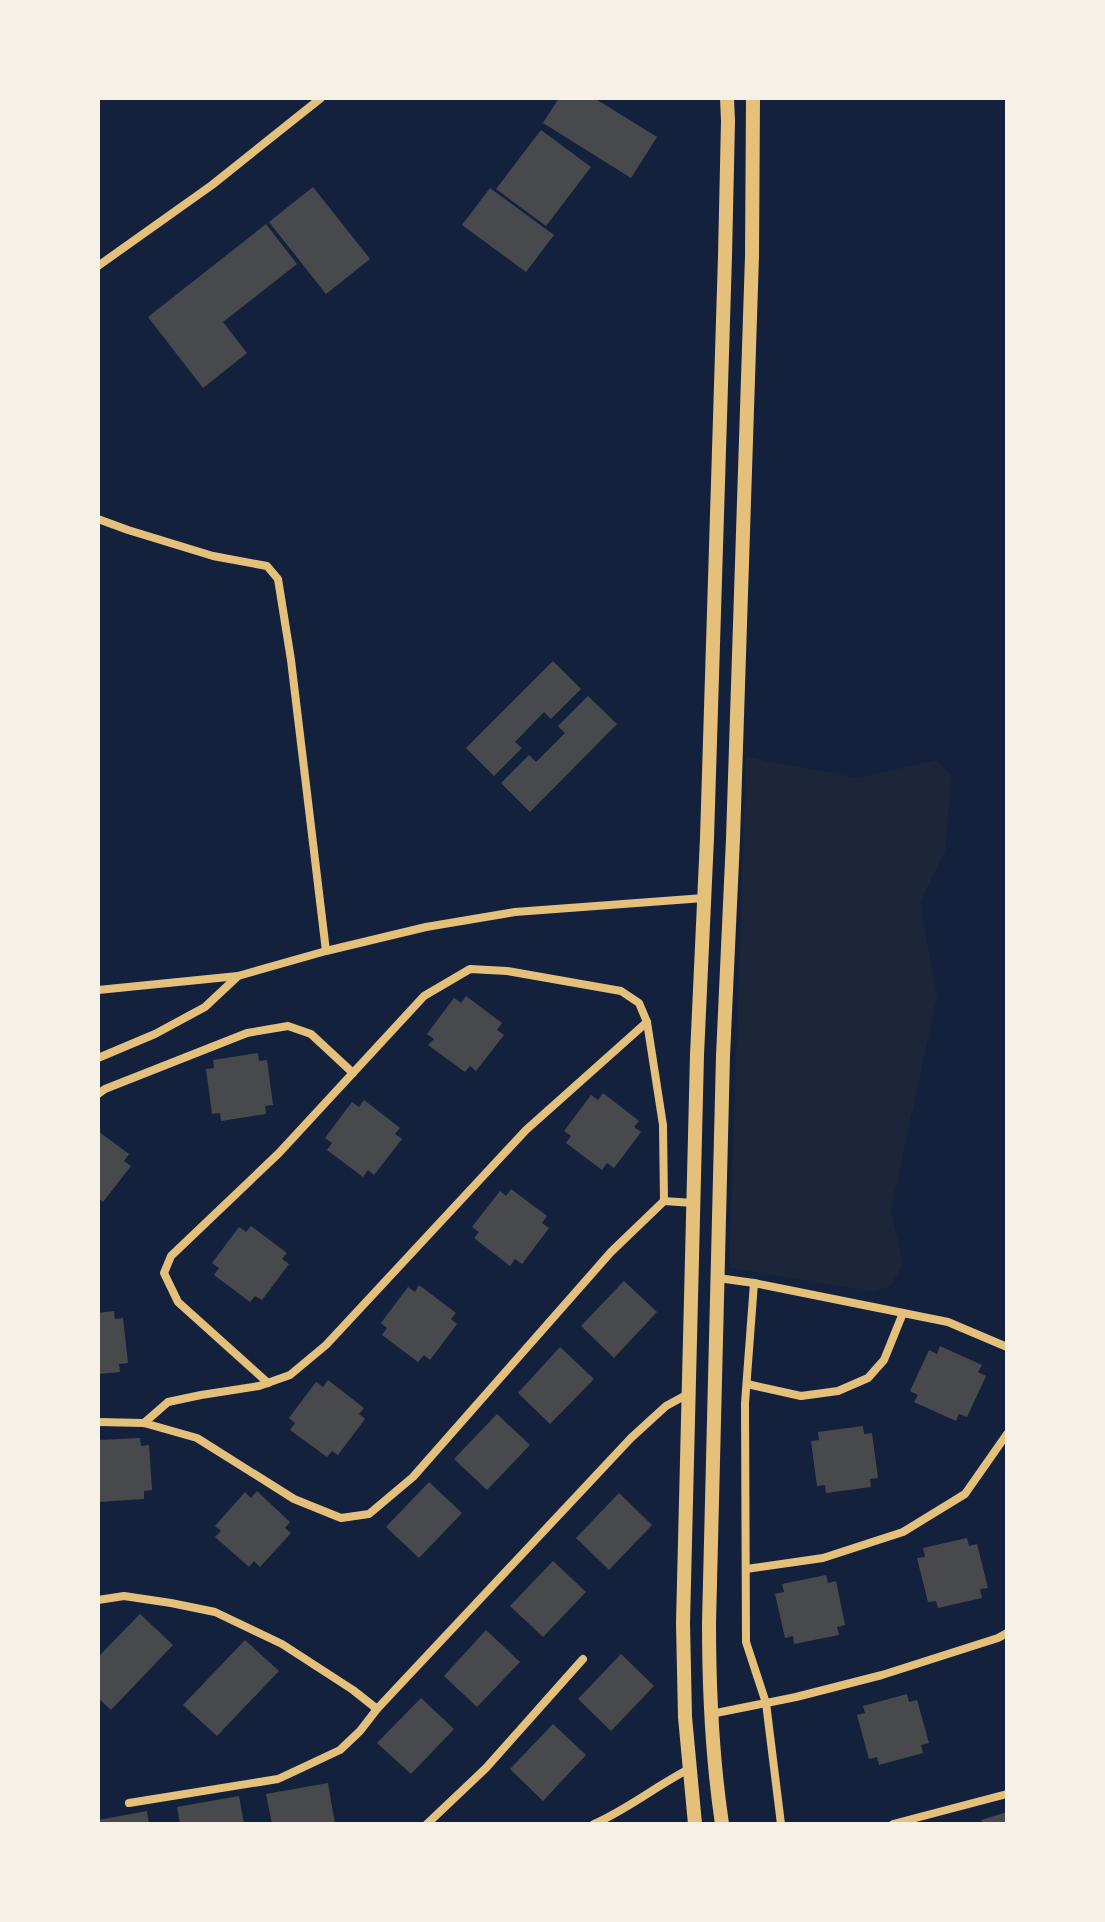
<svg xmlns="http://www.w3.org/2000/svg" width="1105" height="1922" viewBox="0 0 1105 1922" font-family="Commissioner,sans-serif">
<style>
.green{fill:#1d2539}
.building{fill:#48494c}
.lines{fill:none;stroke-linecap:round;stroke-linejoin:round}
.minor{stroke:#e5c07b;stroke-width:8}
.tertiary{stroke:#e5c07b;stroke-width:14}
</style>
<rect width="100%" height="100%" fill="#14213d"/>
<polygon class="green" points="746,757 858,778 936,760 952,776 945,851 920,902 937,997 891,1210 903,1263 891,1286 873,1292 729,1268"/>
<g class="building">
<polygon points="559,98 594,98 657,137 631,178 543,123"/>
<polygon points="541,130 591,167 546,226 496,189"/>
<polygon points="313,187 370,259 326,294 269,222"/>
<polygon points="490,188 554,235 526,272 462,225"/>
<polygon points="266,224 297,264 223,322 247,353 203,388 148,317"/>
<polygon points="553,661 581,689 551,719 544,712 515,742 522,748 494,776 466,748"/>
<polygon points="588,696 617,724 530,812 501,783 529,755 536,762 565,733 558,726"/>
<polygon points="466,996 502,1023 497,1030 504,1035 476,1071 470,1066 465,1072 428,1045 434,1039 427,1034 454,998 461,1003"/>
<polygon points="258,1053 259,1061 267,1060 273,1105 265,1106 266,1114 221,1121 220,1113 212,1114 206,1069 214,1068 213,1060"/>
<polygon points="603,1093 639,1121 634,1127 641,1132 614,1168 607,1163 602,1170 566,1143 571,1136 564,1131 591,1095 598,1100"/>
<polygon points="364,1100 400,1128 395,1134 402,1139 374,1175 368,1170 363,1177 327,1150 332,1143 325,1138 352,1102 359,1107"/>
<polygon points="98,1131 129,1154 124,1161 131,1166 103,1202 98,1198"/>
<polygon points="511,1189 547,1216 542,1223 549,1228 522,1264 515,1259 510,1266 474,1238 479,1232 472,1227 500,1191 506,1196"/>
<polygon points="251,1226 287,1253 282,1259 289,1264 262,1300 255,1296 250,1302 214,1275 219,1268 212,1263 239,1227 246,1232"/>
<polygon points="624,1281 657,1312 614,1358 581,1326"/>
<polygon points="419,1285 456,1313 451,1319 457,1324 430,1360 424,1355 418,1362 382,1335 387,1328 381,1323 408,1287 415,1292"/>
<polygon points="114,1311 115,1319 123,1318 128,1363 119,1364 120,1372 98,1374 98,1313"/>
<polygon points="940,1346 982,1365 978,1372 986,1376 967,1417 959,1414 956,1421 914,1402 918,1395 910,1391 929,1350 937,1354"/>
<polygon points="560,1347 594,1379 550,1424 518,1393"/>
<polygon points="328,1380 364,1408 359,1414 365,1419 338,1455 332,1451 327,1457 290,1430 295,1423 289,1418 316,1382 323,1387"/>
<polygon points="497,1414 530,1445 487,1490 454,1459"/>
<polygon points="863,1426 864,1434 872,1433 878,1478 870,1479 871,1487 826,1493 825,1485 817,1486 811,1441 819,1440 818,1432"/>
<polygon points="140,1438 141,1446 149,1445 152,1490 144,1491 144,1499 99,1502 98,1440"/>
<polygon points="429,1482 462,1513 419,1558 386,1527"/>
<polygon points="257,1491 290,1522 285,1528 291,1533 260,1567 254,1561 249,1567 215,1537 221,1531 215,1526 245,1492 251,1498"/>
<polygon points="619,1493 652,1525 609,1570 576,1538"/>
<polygon points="967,1538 969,1546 977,1544 988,1588 980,1589 982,1598 938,1608 936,1601 928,1602 917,1558 925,1557 923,1548"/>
<polygon points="553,1561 586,1592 543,1637 510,1606"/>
<polygon points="826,1575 828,1583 836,1581 845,1625 837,1627 839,1635 794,1644 793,1636 785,1638 775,1594 784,1592 782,1584"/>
<polygon points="140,1614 173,1645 111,1710 98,1698 98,1657"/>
<polygon points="486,1630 520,1662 477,1707 444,1676"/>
<polygon points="245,1640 279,1671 217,1736 183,1705"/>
<polygon points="621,1654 654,1686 611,1731 578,1699"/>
<polygon points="907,1694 909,1702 917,1700 929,1743 921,1745 923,1753 879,1765 877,1757 869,1759 857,1715 865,1713 863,1706"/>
<polygon points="421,1698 454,1729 411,1774 377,1743"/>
<polygon points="553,1724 586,1755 543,1801 510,1769"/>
<polygon points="328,1783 335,1824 272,1824 266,1794"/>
<polygon points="239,1796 244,1824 180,1824 177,1807"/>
<polygon points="147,1811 149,1824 98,1824 98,1820"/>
<polygon points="1007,1812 1007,1824 983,1824 981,1820"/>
</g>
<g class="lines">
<g class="minor">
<polyline points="98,266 212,185 321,98"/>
<polyline points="98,519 128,530 213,556 267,566 278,579 291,660 326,951"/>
<polyline points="98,990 238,976 326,951 426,927 515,912 704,898"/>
<polyline points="98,1058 155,1034 205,1007 238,976"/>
<polyline points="98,1094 105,1089 247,1033 288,1026 311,1034 353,1073"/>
<polyline points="718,1278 754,1283 948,1322 1007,1347"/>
<polyline points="754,1283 745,1403 746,1642 766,1703 781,1824"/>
<polyline points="268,1383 178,1302 164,1273 171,1256 279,1153 424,996 470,969 507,971 621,991 639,1003 647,1022 663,1125 664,1201"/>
<polyline points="747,1384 801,1396 838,1391 868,1378 884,1360 903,1313"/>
<polyline points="98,1422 144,1423 197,1438 294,1499 341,1518 369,1514 413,1477 611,1252 664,1201 693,1203"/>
<polyline points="144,1423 168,1402 201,1395 259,1386 290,1375 326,1345 526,1130 647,1022"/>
<polyline points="746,1569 823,1558 903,1532 965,1494 1007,1434"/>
<polyline points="98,1600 124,1596 171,1603 215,1612 282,1644 353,1690 377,1709 631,1438 666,1406 688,1394"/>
<polyline points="711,1714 796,1697 882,1675 998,1638 1007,1633"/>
<polyline points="129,1803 278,1779 340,1750 360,1731 377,1709"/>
<polyline points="427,1824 486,1768 583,1659"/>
<path d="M594 1824C628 1809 656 1786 689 1769"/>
<polyline points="893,1824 1007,1794"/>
</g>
<g class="tertiary">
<polyline points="695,1824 685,1717 683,1623 697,1055 707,838 725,256 728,121 727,98"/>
<path d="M722 1824C712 1757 709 1691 709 1623L723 1056 733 839 752 256 753 98"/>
</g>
</g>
<rect width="1105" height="1922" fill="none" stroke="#f6f1e7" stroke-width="200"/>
</svg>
